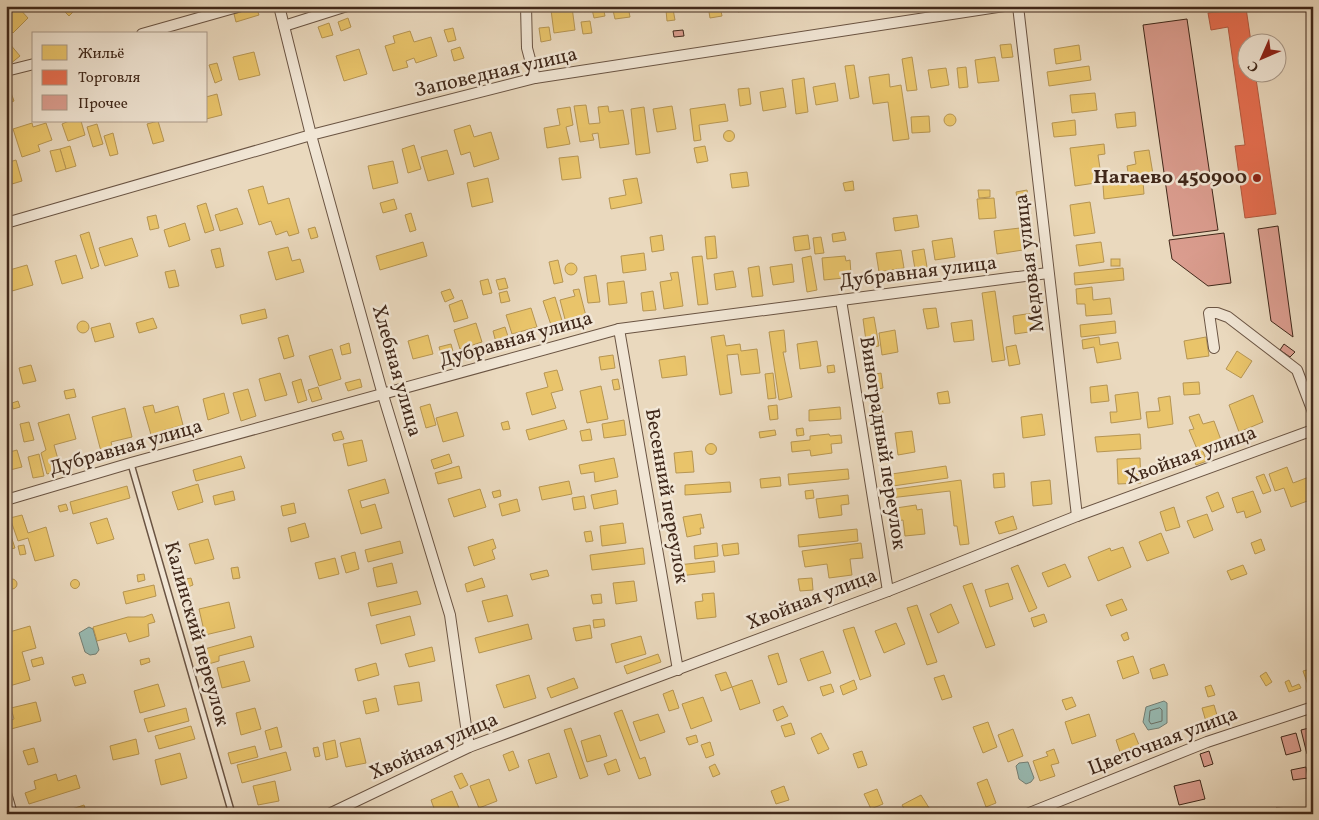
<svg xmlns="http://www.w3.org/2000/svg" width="1319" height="820" viewBox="0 0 1319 820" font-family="Vollkorn,serif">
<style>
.water{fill:#98bab2;stroke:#758075}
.homes{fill:#e9c46a;stroke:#b69552}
.shops{fill:#e76f51;stroke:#b55a40}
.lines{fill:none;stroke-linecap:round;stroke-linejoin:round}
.shore{stroke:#6c7166;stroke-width:1}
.building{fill:#db9d8f;stroke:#40281a}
.service-casing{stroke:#6a5443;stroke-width:8}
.minor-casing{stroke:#6a5443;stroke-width:12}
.service{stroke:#f1e6d5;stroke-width:5}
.minor{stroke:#f1e6d5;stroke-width:10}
.poi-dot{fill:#8f2418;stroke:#f1e6d5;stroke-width:2}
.labels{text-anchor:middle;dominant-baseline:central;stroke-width:5;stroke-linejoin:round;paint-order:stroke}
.street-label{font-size:20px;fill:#40281a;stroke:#f1e6d5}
.poi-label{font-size:20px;font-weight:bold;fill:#40281a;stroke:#f1e6d5;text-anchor:end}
</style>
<rect width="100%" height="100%" fill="#ead9be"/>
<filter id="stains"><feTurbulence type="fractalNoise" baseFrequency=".004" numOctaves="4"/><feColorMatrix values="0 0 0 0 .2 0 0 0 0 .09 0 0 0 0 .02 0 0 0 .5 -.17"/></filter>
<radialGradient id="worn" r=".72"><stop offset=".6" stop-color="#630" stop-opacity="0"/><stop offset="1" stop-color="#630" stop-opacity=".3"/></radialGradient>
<g class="water">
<polygon points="89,627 93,629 99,650 96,654 90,655 85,652 79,633"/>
<polygon points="1164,701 1167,703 1167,723 1159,728 1148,730 1143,722 1146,707"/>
<polygon points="1028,762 1034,778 1031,782 1026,784 1019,779 1016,766 1019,763"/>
</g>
<g class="homes">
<polygon points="8,6 17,6 28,18 13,33 6,26"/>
<polygon points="59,6 79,6 69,16"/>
<polygon points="305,6 318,6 319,8 307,12"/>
<polygon points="471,6 492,6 472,10"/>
<polygon points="612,6 628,6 630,17 615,19"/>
<polygon points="708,6 720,6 722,16 710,18"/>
<polygon points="737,6 763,6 763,7 738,12"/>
<polygon points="256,7 259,15 236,22 234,14"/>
<polygon points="572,7 575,30 554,33 551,10"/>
<polygon points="603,7 605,16 594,18 592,9"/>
<polygon points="673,9 675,20 667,21 666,10"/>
<polygon points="348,18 351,27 341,31 338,22"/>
<polygon points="590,21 592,33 583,34 581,22"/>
<polygon points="329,23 333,35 322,38 318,27"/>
<polygon points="549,27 551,40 541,42 539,28"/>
<polygon points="453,28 456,40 448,42 444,30"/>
<polygon points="410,31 414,42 431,37 437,56 416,63 414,58 406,61 408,67 393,71 385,46 395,43 393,36"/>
<polygon points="9,43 20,56 10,64 6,60 6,46"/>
<polygon points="1011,44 1013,57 1002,58 1000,45"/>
<polygon points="1079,45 1081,60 1056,64 1054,49"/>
<polygon points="460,47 464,58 454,61 451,50"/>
<polygon points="359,49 367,74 344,81 336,56"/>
<polygon points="254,52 260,75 239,80 233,57"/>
<polygon points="912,57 917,90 907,91 902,59"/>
<polygon points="995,57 999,81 978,83 975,60"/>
<polygon points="217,63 222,80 215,83 209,65"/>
<polygon points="854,65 859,97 850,99 845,66"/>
<polygon points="1089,66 1091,80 1049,86 1047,72"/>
<polygon points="966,67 968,87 959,88 957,68"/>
<polygon points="946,68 949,85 931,88 928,70"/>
<polygon points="889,74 890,87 901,85 909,139 893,141 888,102 873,104 869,77"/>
<polygon points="804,78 808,112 796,114 792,80"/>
<polygon points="6,79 14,101 6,104"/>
<polygon points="835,83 838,101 816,105 813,87"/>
<polygon points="749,88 751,104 740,106 738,89"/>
<polygon points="783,88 786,107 763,111 760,92"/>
<polygon points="1095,93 1097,110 1072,113 1070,95"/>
<polygon points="217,94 222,115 206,119 206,97"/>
<polygon points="725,104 728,121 699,125 701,140 694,141 690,109"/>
<polygon points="586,105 589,124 600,123 598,107 608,106 609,112 623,110 629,144 600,148 598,133 592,134 594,140 580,142 574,106"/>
<polygon points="672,106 676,129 657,132 653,109"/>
<polygon points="570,107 573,125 566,127 570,144 547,148 544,128 560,125 557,109"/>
<polygon points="644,107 650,153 636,155 631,109"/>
<polygon points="1135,112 1136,126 1117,128 1115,114"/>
<circle cx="950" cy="120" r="6"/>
<polygon points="929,116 930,132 912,133 911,117"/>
<polygon points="1075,120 1076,135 1054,137 1052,123"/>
<polygon points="69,121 81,121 85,135 68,141 62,124"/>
<polygon points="158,121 164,141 153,144 147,124"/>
<polygon points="32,123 33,127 46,123 52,140 38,145 40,151 22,157 13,129"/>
<polygon points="97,124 103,144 93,147 87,127"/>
<polygon points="470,125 474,137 491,132 499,159 474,167 470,152 461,155 454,130"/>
<circle cx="729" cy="136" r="5.5"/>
<polygon points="113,133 118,154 110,156 104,136"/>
<polygon points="1104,144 1105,154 1098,155 1102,182 1075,186 1070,148"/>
<polygon points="414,145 421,169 408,173 402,149"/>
<polygon points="70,146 76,166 66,169 60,149"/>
<polygon points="705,146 708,161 697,163 694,148"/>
<polygon points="60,149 66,169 56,172 50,151"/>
<polygon points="447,150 454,174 428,181 421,157"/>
<polygon points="1149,150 1153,174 1129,178 1127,166 1136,164 1134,152"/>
<polygon points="578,156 581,178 562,180 559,158"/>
<polygon points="16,160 22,181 12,184 6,163"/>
<polygon points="393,161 398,183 373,189 368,166"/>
<polygon points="747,172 749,186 732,188 730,174"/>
<polygon points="488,178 493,202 472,207 467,183"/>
<polygon points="637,178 642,203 611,209 609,198 626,195 623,180"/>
<polygon points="853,181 854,190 845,191 843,183"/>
<polygon points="1143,181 1144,194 1104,199 1103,185"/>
<polygon points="263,186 268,204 289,198 299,233 289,236 287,231 276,235 271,221 259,225 248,190"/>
<polygon points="978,190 990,190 990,197 979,198"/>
<polygon points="1027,190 1031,214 1020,216 1016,192"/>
<polygon points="994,198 996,218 979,219 977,199"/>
<polygon points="394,199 397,209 383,213 380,203"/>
<polygon points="1090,202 1095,233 1074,236 1070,205"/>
<polygon points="206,203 214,230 205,233 197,206"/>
<polygon points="237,208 243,224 220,231 215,215"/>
<polygon points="411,213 416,230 410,232 405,215"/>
<polygon points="156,215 159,228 150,230 147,217"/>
<polygon points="917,215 919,227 895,231 893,218"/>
<polygon points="185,223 190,240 169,247 164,230"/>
<polygon points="315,227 318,237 311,239 308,229"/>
<polygon points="1020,228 1023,250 997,254 994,231"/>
<polygon points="89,232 99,266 91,269 80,235"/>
<polygon points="844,232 846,240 833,242 832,234"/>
<polygon points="662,235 664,250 652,252 650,237"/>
<polygon points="808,235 810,249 795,251 793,237"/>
<polygon points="715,236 717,258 707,259 705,237"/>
<polygon points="821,237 824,253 815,254 813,238"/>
<polygon points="132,238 138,256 105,266 99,248"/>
<polygon points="952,238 955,257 935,260 932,241"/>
<polygon points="423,242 427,256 380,270 376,256"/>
<polygon points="1101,242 1104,262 1079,266 1076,245"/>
<polygon points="288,247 292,261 300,259 304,272 276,280 268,252"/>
<polygon points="220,248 224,266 216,268 211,250"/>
<polygon points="924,249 928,273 916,275 912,251"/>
<polygon points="901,250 904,268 879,272 876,253"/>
<polygon points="644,253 646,270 623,273 621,256"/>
<polygon points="76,255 83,278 62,284 55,261"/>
<polygon points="702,256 708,304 698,305 692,257"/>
<polygon points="811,256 817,290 807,292 802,258"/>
<polygon points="845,256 846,261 850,260 851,274 844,275 844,278 824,280 822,258"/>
<rect x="1111" y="259" width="9" height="7"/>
<polygon points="558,260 563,282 554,284 549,262"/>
<circle cx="571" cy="269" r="6"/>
<polygon points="792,264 794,282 773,285 770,267"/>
<polygon points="27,265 33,285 12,291 6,271"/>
<polygon points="759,266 763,296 752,297 748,268"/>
<polygon points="1123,268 1124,280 1075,285 1074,273"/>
<polygon points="175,270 179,286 169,288 165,272"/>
<polygon points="733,271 736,287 716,290 714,274"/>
<polygon points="678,272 683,306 664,309 660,282 672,280 670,273"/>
<polygon points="596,275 600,302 588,303 584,277"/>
<polygon points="505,278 508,288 499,290 496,280"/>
<polygon points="488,279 492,293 483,295 480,281"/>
<polygon points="624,281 627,303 609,305 607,283"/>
<polygon points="1092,287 1093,300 1110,298 1112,314 1086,316 1085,304 1077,304 1076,289"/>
<polygon points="450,289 454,298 445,302 441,292"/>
<polygon points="579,289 588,324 581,326 580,320 566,323 560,300 575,296 573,290"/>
<polygon points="507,291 510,301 501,303 499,293"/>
<polygon points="653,291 656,310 643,311 641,293"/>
<polygon points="995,291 1005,360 992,362 982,293"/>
<polygon points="1040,295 1042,309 1035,310 1033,296"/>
<polygon points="555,297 565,331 554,334 543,301"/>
<polygon points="462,300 468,318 454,322 449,305"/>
<polygon points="531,308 537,327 512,334 506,315"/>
<polygon points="936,308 939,327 927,329 923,309"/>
<polygon points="265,309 267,318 242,324 240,315"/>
<polygon points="1033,313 1036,331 1015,334 1013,316"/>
<polygon points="874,317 879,346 867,348 863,319"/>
<polygon points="153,318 157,328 139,333 136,323"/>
<polygon points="972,320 974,340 954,342 951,323"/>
<circle cx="83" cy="327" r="6"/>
<polygon points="1115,321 1116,333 1081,337 1080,325"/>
<polygon points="110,323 114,337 95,342 91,328"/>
<polygon points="476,323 482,342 460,349 454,330"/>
<polygon points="505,327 511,346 498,350 493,331"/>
<polygon points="784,330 786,352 783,352 792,397 779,400 769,332"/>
<polygon points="895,330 898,352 882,355 879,333"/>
<polygon points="288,335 294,356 284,359 278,338"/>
<polygon points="428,335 433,354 413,359 408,341"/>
<polygon points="724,335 726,346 740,344 741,351 757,349 760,373 741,375 738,354 727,355 732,393 720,395 711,337"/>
<polygon points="1099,337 1100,345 1118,342 1121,359 1097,363 1094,347 1083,349 1082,340"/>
<polygon points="1206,337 1209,356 1187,359 1184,341"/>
<polygon points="817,341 821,366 800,369 797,344"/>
<polygon points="349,343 351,353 342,355 340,346"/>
<polygon points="451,344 456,362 444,365 439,347"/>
<polygon points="1016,345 1020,364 1009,366 1006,347"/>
<polygon points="332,349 341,379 319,386 309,356"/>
<polygon points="1237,351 1252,361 1241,378 1226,369"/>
<polygon points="613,355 615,368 601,370 599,357"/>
<polygon points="685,356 687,375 662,378 659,360"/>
<polygon points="31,365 36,381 23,384 19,368"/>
<polygon points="834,365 835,372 828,373 827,366"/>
<polygon points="557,370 563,390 551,393 556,408 532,415 526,393 548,387 544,373"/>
<polygon points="280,373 287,395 265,401 259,379"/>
<polygon points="773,373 776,398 768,399 765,374"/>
<polygon points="881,373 883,388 874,390 871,375"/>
<polygon points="301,379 307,400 298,403 292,382"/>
<polygon points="360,379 362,387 348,391 345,383"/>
<polygon points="618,379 620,389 614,390 612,380"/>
<polygon points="1199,382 1200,394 1184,395 1183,383"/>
<polygon points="1107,385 1109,401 1091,403 1090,387"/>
<polygon points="601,386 608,419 587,423 580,391"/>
<polygon points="318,387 322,399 312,402 308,390"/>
<polygon points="74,389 76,397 66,399 64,391"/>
<polygon points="248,389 256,416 241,421 233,393"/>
<polygon points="948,391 950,403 939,404 937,393"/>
<polygon points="1138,392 1141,419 1111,423 1110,412 1117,412 1115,395"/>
<polygon points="224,393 229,413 208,420 203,399"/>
<polygon points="1253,395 1263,422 1239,432 1229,405"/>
<polygon points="1170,396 1173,424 1148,428 1146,412 1160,411 1158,398"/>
<polygon points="18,401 20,407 13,409 12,403"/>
<polygon points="430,404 436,425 426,428 420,407"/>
<polygon points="153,405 155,413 178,406 183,425 162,431 165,442 154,445 143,407"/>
<polygon points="777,405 778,419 770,420 768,406"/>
<polygon points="876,405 882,405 883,414 877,414"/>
<polygon points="840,407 841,419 809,421 809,410"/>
<polygon points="125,408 132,437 111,442 115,456 103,459 92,417"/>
<polygon points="457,412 464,436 443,442 436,418"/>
<polygon points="69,414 76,439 54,445 61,470 47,474 41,453 46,450 38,423"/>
<polygon points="1042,414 1045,435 1023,438 1021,417"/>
<polygon points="1199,414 1203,424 1214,421 1221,440 1201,447 1207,461 1196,465 1191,453 1197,449 1189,430 1194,429 1189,417"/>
<polygon points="564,420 567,429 529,440 526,430"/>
<polygon points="624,420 626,435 604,438 602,424"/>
<polygon points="508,421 510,429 503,430 501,423"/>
<polygon points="29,422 34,440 24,442 20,424"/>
<polygon points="803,428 804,435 797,436 796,429"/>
<polygon points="590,429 592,440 582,441 580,431"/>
<polygon points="775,430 776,435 760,438 759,432"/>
<polygon points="341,431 344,439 334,441 332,434"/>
<polygon points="912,431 915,452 898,455 895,433"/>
<polygon points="829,434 830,436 841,435 842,443 831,444 832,453 811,456 810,450 792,452 791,442 810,440 810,436"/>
<polygon points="1140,434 1141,449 1097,452 1095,437"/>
<polygon points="362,440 367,461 348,466 343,444"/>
<circle cx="711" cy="449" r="5.5"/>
<polygon points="17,450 22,467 6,471 6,453"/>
<polygon points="692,451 694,472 676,473 674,453"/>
<polygon points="39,454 44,476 33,478 28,457"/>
<polygon points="449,454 452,463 434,469 431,460"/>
<polygon points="241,456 245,468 196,481 193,470"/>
<polygon points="614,458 618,477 595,482 594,472 581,474 579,465"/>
<polygon points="1140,458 1141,483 1118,484 1117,459"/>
<polygon points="459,466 462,478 438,484 435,473"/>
<polygon points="946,466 948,478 886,487 885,475"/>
<polygon points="1287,467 1293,483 1309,477 1313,487 1313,499 1291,507 1284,488 1275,491 1269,474"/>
<polygon points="848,469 849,479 789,485 788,474"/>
<polygon points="1004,473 1005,487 994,488 993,474"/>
<polygon points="1264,474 1271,491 1263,494 1256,477"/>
<polygon points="780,477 781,486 761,488 760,479"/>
<polygon points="385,479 389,493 360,501 362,508 375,504 382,528 361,534 348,490"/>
<polygon points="961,480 969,544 960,545 957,526 954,526 950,491 890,498 889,490"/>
<polygon points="1050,480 1052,504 1033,506 1031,482"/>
<polygon points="569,481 572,494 542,500 539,487"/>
<polygon points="730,482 731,492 685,495 685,485"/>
<polygon points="198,484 203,502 178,510 172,492"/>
<polygon points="127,486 130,498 73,514 70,502"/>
<polygon points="480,489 486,507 454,517 448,499"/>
<polygon points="500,490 501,496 494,498 492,492"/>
<polygon points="616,490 618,504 594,509 591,495"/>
<polygon points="813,490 814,498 806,499 805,491"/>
<polygon points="233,491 235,500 215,505 213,496"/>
<polygon points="1253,491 1261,512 1246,518 1244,511 1237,513 1232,498"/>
<polygon points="1218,492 1224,507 1212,512 1206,497"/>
<polygon points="848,495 849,504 841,505 842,515 819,518 816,499"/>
<polygon points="584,496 586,508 574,510 572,498"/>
<polygon points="517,499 520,511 502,516 499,504"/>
<polygon points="294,503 296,513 283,516 281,506"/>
<polygon points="66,504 68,510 60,512 58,506"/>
<polygon points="916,505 917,510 922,509 925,534 905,536 903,520 898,521 896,508"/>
<polygon points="1174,507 1180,527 1166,531 1160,512"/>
<polygon points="701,514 704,528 700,528 701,534 687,537 683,517"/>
<polygon points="1207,514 1213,530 1194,538 1187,521"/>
<polygon points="22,515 28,533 46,527 54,556 35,561 28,538 18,541 10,518"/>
<polygon points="1013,516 1017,529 999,534 995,522"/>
<polygon points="107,518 114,539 97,544 90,523"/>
<polygon points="6,521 15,548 6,550"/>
<polygon points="305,523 309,537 291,542 288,528"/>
<polygon points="623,523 626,543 602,546 600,526"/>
<polygon points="857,529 858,541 799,547 798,535"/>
<polygon points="591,531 593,541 586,542 584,532"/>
<polygon points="1161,533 1169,553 1147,561 1139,542"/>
<polygon points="208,539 214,559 195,564 189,544"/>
<polygon points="493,539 496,548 492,550 495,559 474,566 468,547"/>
<polygon points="1261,539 1265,550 1255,554 1251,543"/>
<polygon points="400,541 403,553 368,562 365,550"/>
<polygon points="717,543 718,556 695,559 694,546"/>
<polygon points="738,543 739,554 724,556 722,545"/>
<polygon points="861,543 863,558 850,559 852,575 829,578 827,564 805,567 802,551"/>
<polygon points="24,545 26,554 20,555 18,546"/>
<polygon points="1123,547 1131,567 1098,581 1088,557 1110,548 1111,551"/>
<polygon points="643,548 645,564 592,570 590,555"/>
<polygon points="355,552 359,569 346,573 341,556"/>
<polygon points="335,558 339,574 319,579 315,563"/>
<polygon points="714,561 715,572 679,576 678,565"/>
<polygon points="392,563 397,583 377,587 373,568"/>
<polygon points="1065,564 1071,577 1048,587 1042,573"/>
<polygon points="1018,565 1037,608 1029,612 1011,568"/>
<polygon points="1243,565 1247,574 1231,580 1227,571"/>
<polygon points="238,567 240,578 233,579 231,568"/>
<polygon points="547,570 549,576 532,580 530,574"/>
<polygon points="144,574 145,580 138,582 137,575"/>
<polygon points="191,578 193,585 188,587 186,579"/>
<polygon points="482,578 485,587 467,592 465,584"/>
<polygon points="812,578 813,590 800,591 798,579"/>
<circle cx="12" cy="584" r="5"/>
<circle cx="75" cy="584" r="4.5"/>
<polygon points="634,581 637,601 616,604 613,583"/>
<polygon points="972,583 995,645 986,648 963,586"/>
<polygon points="1008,583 1013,599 990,607 985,590"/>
<polygon points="154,585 156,596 126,604 123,592"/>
<polygon points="417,591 421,604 371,616 368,603"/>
<polygon points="714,593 716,617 697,619 695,602 703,601 702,594"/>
<polygon points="601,594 602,603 593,604 591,595"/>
<polygon points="507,595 513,616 488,622 482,601"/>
<polygon points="1122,599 1127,610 1111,616 1106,605"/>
<polygon points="229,602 235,628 205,635 199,609"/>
<polygon points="951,604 959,623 938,633 930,614"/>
<polygon points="917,605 937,662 927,665 907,608"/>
<polygon points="152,614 155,622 148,624 149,636 129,642 126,633 97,641 93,627 128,617 144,617"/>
<polygon points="1044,614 1047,622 1034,627 1031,618"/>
<polygon points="410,616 415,635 381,644 376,625"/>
<polygon points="604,619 605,626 594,628 593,620"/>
<polygon points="896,623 905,644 884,653 875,631"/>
<polygon points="528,624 532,639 479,653 475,638"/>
<polygon points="590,625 592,638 576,641 573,628"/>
<polygon points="30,626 36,648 22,652 30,680 6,687 6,633"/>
<polygon points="854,627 871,676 860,680 843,630"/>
<polygon points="1127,632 1129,639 1124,641 1121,635"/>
<polygon points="251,636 254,647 219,656 219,661 205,665 201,650"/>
<polygon points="641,636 646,654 616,663 611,644"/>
<polygon points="432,647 435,661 409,667 405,654"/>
<polygon points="823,651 831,673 808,681 800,659"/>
<polygon points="778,653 787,682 778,685 768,656"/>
<polygon points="658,654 661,662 627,674 624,666"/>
<polygon points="1133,656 1139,673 1123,679 1117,661"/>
<polygon points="42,657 44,664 33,667 31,660"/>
<polygon points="149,658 150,662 141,665 140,660"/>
<polygon points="244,661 250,681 222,688 217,668"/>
<polygon points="376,663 379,675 358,681 355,669"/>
<polygon points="1164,664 1168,675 1153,679 1150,669"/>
<polygon points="1311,669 1313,684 1308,685 1303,671"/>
<polygon points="726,672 732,687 721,691 715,675"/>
<polygon points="1266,672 1272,682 1266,686 1260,676"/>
<polygon points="83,674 86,683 75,686 72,677"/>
<polygon points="529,675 536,698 504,708 496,685"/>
<polygon points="944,675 952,697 942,700 934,678"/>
<polygon points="574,678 578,688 551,698 547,688"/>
<polygon points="752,680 760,703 740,710 732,687"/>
<polygon points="854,680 857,689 843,695 840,686"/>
<polygon points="1289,680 1292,687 1299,684 1301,688 1289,692 1285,682"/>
<polygon points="419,682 422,701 398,705 394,686"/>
<polygon points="158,684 165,706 140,713 134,691"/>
<polygon points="831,684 834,692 823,696 820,687"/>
<polygon points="1211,685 1215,695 1208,697 1205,687"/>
<polygon points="673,690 679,708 669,711 663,694"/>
<polygon points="703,697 712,721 691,729 682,704"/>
<polygon points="1072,697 1076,706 1066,710 1062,700"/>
<polygon points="376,698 379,711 366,714 363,701"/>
<polygon points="36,702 41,721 11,729 9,721 14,719 11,708"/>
<polygon points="1214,705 1219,722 1207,725 1202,708"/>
<polygon points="783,706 788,716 777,721 773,710"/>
<polygon points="186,708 189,721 148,732 144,719"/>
<polygon points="255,708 261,729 241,735 236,713"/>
<polygon points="622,710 640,759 645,757 651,775 639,779 614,713"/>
<polygon points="658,714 665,732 640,741 633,722"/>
<polygon points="1089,714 1096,736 1072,744 1065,722"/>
<polygon points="988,722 997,747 983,753 973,727"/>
<polygon points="791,723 795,734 785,737 781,726"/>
<polygon points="191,726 195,739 159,749 155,736"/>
<polygon points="277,727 282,747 270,750 265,731"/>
<polygon points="571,728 588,776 580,779 564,730"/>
<polygon points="1013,729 1023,756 1008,762 998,735"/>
<polygon points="821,733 829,749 818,754 811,738"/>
<polygon points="1134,733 1139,745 1120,752 1116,740"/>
<polygon points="600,735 607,756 587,762 581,741"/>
<polygon points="696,735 698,742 689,745 686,738"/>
<polygon points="360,738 366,763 346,767 340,743"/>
<polygon points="136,739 139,754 113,760 110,746"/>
<polygon points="335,740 338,757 326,760 323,743"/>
<polygon points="710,742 714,755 706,758 701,745"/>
<polygon points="255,746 258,757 231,764 228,753"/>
<polygon points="318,747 320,756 315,757 313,748"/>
<polygon points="34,748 38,762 28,765 23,751"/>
<polygon points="1054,749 1059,763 1051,765 1055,776 1040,781 1033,761 1048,756 1046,752"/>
<polygon points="513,751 519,767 509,771 503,755"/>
<polygon points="862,751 867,765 858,768 853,754"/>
<polygon points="286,752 291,770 242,783 237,765"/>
<polygon points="180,753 187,778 161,785 155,760"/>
<polygon points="549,753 557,777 536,784 528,760"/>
<polygon points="616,759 620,771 608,775 604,764"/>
<polygon points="715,764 720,774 713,777 709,767"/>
<polygon points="462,773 468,785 460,789 454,776"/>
<polygon points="56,774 58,781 76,775 80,788 29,804 25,793 36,789 34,781"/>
<polygon points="489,779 497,801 479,808 470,786"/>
<polygon points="987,779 996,803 986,807 977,783"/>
<polygon points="275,781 279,801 258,805 253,786"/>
<polygon points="784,786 789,800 776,804 771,791"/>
<polygon points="877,789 883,804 871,809 864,794"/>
<polygon points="452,791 459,808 446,814 436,814 431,800"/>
<polygon points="921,795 931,811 926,814 907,814 902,805"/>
<polygon points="84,805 87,814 74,814 72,809"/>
</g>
<polygon class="shops" points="1246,8 1251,42 1246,42 1246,72 1255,72 1276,214 1245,218 1235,146 1245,145 1228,27 1211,30 1208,13"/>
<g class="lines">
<polygon class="shore" points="1160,708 1162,710 1162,721 1151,724 1149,721 1150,711"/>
</g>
<g class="building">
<polygon points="1187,19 1218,230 1173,236 1143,25"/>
<polygon points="683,30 684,36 674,37 673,31"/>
<polygon points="1278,226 1293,337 1271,321 1258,229"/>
<polygon points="1224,233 1231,283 1208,286 1172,259 1169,240"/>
<polygon points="1284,344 1295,352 1290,357 1280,350"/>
<polygon points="1313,727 1313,753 1307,754 1301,730"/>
<polygon points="1296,733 1301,751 1286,755 1281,737"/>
<polygon points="1209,751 1213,764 1204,767 1200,754"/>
<polygon points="1306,767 1308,778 1293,780 1291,770"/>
<polygon points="1200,780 1205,799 1179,805 1174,786"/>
<polygon points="1276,808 1305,810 1305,814 1275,814"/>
<polygon points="1149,810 1149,814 1133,814 1132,811"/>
</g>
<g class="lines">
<g class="service-casing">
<polyline id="service" points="131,464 232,814"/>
</g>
<g class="minor-casing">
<g id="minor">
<polyline points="279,6 311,135 383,395 450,615 469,747"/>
<polyline points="526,6 527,48 535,78"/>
<polyline points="1018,6 1077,516"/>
<polyline points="284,26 347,6"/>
<polyline points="142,34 241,6"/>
<polyline points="6,71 34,64"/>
<polyline points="6,223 311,135 535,78 1004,6"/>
<polyline points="841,300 888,591"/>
<polyline points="619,329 678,670"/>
<polyline points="1214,348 1209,313 1217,313 1228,317 1297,370 1313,412"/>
<polyline points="6,500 131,463 619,329 1048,273"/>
<polyline points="6,793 12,814"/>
<polyline points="329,814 469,747 888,591 1077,516 1313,430"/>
<polyline points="1027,814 1207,742 1313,707"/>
</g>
</g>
<use href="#service" class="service"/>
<use href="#minor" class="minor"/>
</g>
<circle class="poi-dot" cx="1257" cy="178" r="5"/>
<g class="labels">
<g class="street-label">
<text transform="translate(496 73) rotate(-13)">Заповедная улица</text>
<text transform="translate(1030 263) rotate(-97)">Медовая улица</text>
<text transform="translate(918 273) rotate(-7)">Дубравная улица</text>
<text transform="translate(516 340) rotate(-16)">Дубравная улица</text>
<text transform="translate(396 371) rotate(74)">Хлебная улица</text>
<text transform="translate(882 443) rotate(81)">Виноградный переулок</text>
<text transform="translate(126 448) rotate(-16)">Дубравная улица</text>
<text transform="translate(1191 456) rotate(-20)">Хвойная улица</text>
<text transform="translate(666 496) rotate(80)">Весенний переулок</text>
<text transform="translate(812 600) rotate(-21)">Хвойная улица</text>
<text transform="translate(196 634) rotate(74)">Калинский переулок</text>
<text transform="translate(1163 742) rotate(-21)">Цветочная улица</text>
<text transform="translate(434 747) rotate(-24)">Хвойная улица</text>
</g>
<g class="poi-label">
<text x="1247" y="178">Нагаево 450900</text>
</g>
</g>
<rect width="1319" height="820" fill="none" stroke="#ead9be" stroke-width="25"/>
<rect x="8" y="8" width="1304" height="805" fill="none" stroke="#40281a" stroke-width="2.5"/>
<rect x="12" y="12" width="1294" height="795" fill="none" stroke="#40281a"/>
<rect x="32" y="32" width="175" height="90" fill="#f1e6d5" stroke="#aa9a8a"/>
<rect x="42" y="45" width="25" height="15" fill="#e9c46a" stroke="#aa9a8a"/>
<text x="78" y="58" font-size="15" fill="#40281a">Жильё</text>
<rect x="42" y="70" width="25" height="15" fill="#e76f51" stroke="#aa9a8a"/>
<text x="78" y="82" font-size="15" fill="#40281a">Торговля</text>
<rect x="42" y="95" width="25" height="15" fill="#db9d8f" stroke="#aa9a8a"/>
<text x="78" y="108" font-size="15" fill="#40281a">Прочее</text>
<g transform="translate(1262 58) rotate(225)"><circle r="24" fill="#f1e6d5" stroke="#aa9a8a"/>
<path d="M0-4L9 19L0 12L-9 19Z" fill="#8f2418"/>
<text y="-8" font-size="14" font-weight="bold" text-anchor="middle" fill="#40281a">С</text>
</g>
<rect width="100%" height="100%" filter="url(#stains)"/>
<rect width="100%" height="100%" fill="url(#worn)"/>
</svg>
